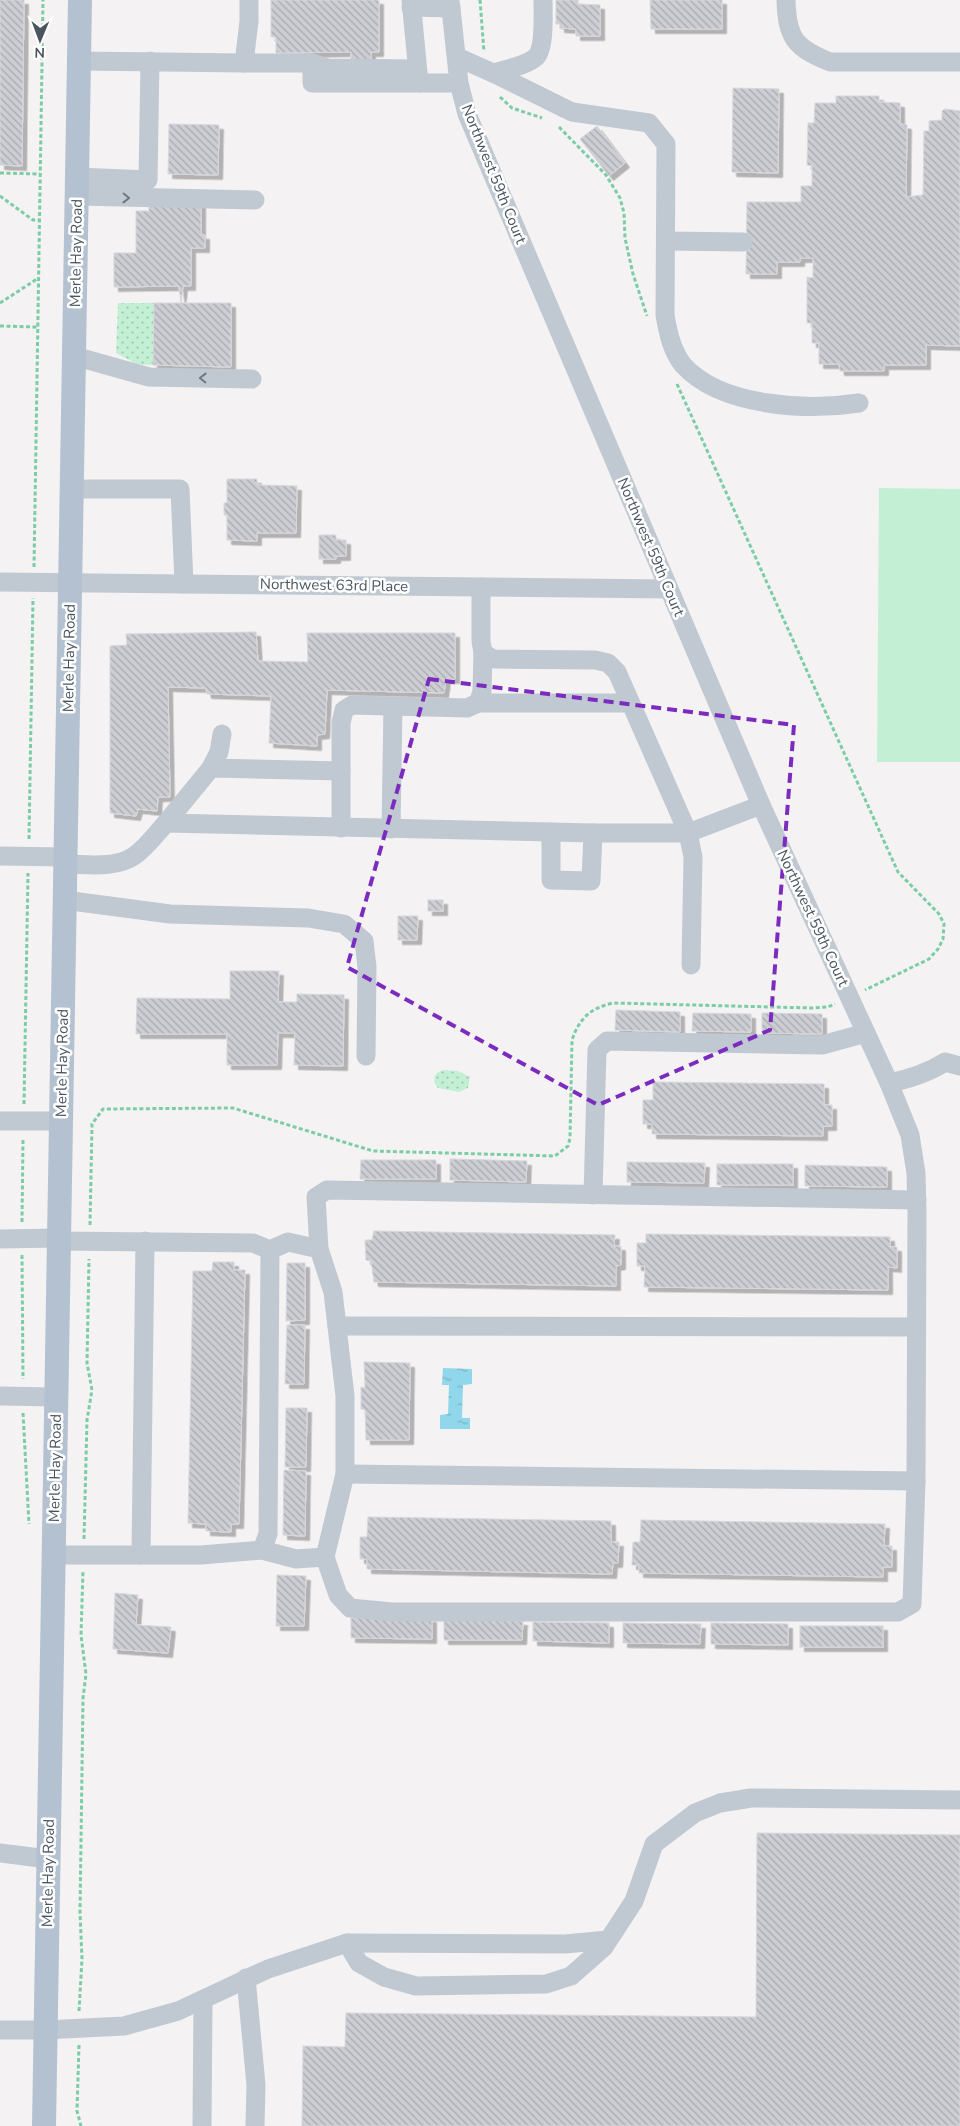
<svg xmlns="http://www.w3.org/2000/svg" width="960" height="2126" viewBox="0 0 960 2126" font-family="'Nunito Sans',sans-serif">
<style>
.park{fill:url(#park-dots)}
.garden{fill:#c3f0d5}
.water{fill:url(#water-ripples)}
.building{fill:url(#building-back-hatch);stroke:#d6d8dd;filter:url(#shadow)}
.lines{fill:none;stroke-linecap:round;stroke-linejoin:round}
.path{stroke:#7bcda6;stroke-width:3;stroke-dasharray:4 2.5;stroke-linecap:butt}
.minor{stroke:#c0c9d1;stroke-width:19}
.major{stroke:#b3c1d0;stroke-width:24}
.oneway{stroke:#6d7882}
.marked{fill:none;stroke:#7b2cbf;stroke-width:4;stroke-dasharray:10 6;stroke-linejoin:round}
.labels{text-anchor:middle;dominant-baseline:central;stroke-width:5;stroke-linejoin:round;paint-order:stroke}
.street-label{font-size:15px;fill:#4a5560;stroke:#fff}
</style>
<defs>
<pattern id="park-dots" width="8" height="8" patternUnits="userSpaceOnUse" patternTransform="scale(1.25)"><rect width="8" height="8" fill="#c3f0d5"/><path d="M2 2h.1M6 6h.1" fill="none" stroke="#a0c5b0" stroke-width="1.8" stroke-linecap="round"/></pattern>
<pattern id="water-ripples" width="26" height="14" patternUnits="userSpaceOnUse" patternTransform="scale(1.25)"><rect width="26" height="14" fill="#91d7eb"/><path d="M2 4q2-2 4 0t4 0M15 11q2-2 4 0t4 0" fill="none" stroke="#78b1c2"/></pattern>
<pattern id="building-back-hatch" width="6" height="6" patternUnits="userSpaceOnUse" patternTransform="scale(1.25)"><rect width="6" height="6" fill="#ccced4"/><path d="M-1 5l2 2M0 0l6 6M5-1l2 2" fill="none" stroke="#a8aaaf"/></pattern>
<filter id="shadow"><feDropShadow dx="4.5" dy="4.5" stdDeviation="0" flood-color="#0004"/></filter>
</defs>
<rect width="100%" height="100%" fill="#f4f2f2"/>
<g class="park">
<polygon points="118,303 154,303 153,365 137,364 116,353"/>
<path d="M444 1070 458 1071 470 1077 468 1088 459 1092 438 1088C431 1080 434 1072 444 1070Z"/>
</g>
<polygon class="garden" points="879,488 960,489 960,762 877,762"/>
<polygon class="water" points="443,1368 472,1369 472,1384 463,1385 462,1418 470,1418 470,1429 440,1429 440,1415 448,1414 449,1385 442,1385"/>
<g class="building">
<polygon points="0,0 24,0 22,166 0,165"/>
<polygon points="271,0 379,0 379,52 371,52 371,65 351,65 351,52 276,53 276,37 271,37"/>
<polygon points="556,0 578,0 578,4 600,5 600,36 576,36 576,29 560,28 560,24 556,24"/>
<polygon points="650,0 722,0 722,29 651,29"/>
<polygon points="733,88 779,89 778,173 732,172"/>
<polygon points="836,96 879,96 879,102 900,103 900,124 907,125 906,197 923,195 924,131 929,131 929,121 942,120 942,111 945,109 960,111 960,346 926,345 926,365 884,365 884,371 840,371 839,364 819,364 819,343 812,343 812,323 807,323 807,277 813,278 813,258 800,258 800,262 777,262 777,274 746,274 747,202 801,202 801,186 812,186 812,166 807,165 808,123 814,123 815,103 836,103"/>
<polygon points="169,124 219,125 218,175 168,174"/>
<polygon points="597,126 625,163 609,176 580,139"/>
<polygon points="149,202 201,203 201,235 205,235 205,248 191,248 191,286 183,286 181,303 179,286 114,287 114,253 136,253 136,211 149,211"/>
<polygon points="154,303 231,303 231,367 153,365"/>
<polygon points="227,479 257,479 257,485 297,486 296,533 257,533 257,541 227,540 227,515 224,515 224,503 227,503"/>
<polygon points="319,535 336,535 336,540 346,540 346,556 336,556 336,559 319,559"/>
<polygon points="256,632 258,661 308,662 307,633 455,633 455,679 446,679 444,693 327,690 325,734 317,735 317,746 269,743 271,696 207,694 206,688 168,687 170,797 158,797 157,811 138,809 136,816 110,813 110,646 127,645 126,634"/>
<rect x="428" y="900" width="15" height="11"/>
<polygon points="398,916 418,916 417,940 398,940"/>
<polygon points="230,971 279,971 278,1002 297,1002 297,994 344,995 343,1066 294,1065 295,1033 278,1033 277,1065 227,1065 227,1034 136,1034 137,998 230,999"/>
<polygon points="616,1010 680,1012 680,1032 615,1030"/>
<polygon points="693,1013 751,1014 751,1032 692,1031"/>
<polygon points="762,1013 822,1014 822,1034 762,1033"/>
<polygon points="653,1082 824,1084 824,1105 832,1105 832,1126 823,1126 823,1136 652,1134 652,1124 643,1124 643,1100 653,1100"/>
<polygon points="450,1159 527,1161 526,1182 450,1180"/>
<polygon points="361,1160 436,1160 436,1179 360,1179"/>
<polygon points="627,1162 705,1163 704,1183 627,1182"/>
<rect x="717" y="1164" width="76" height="21"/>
<polygon points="805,1165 887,1167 887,1187 805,1186"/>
<polygon points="374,1231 615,1235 614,1246 621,1246 621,1265 616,1266 616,1286 374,1282 371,1261 366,1260 365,1240 372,1240"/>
<polygon points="646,1234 890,1237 890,1247 897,1247 897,1268 888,1267 888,1290 644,1287 645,1266 637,1266 637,1243 646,1243"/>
<polygon points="213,1262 234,1262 234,1270 245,1270 239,1524 231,1524 231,1532 206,1531 206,1524 188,1523 193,1271 212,1271"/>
<polygon points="287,1263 305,1263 305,1320 286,1321"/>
<polygon points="287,1325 305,1325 304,1384 285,1384"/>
<polygon points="364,1362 410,1363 409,1440 366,1440 365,1410 361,1409 361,1387 365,1388"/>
<polygon points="286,1408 307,1408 306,1467 285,1467"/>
<polygon points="284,1470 306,1471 305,1536 283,1535"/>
<polygon points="368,1517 611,1521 611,1542 619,1542 618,1563 613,1563 612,1574 367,1569 367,1559 360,1559 360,1537 367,1537"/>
<polygon points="641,1520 885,1524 884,1546 892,1546 892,1567 883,1567 883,1577 639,1573 639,1565 632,1565 633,1542 640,1542"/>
<polygon points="277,1575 306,1576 304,1626 276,1626"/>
<polygon points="115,1593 138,1595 136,1625 171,1627 168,1653 113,1649"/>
<polygon points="351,1618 432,1618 432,1639 351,1638"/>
<polygon points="444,1620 523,1621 522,1640 444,1640"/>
<polygon points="533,1622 609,1623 609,1643 533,1641"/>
<polygon points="623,1623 701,1624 700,1644 623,1643"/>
<polygon points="711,1623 788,1624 788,1645 711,1644"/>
<rect x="800" y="1626" width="83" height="21"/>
<polygon points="757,1833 960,1835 960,2126 302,2126 303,2046 345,2047 346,2013 756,2017"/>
</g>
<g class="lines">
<g class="path">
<polyline points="480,0 484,52"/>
<polyline points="500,97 512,108 542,118"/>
<polyline points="559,127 606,175 620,198 624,213 625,238 633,274 647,316"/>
<polyline points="0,173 40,174"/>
<polyline points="0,196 33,220 39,220"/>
<polyline points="0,303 37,279"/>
<polyline points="0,326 37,327"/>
<polyline points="677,384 898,872 939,914 944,924 943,939 938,949 929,959 865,990"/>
<polyline points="34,567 43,0"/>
<polyline points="29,839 33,598"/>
<polyline points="24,1104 28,873"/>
<polyline points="22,1222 23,1138"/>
<path d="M90 1225 92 1124 103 1109 233 1108 373 1151 555 1156 568 1146 570 1138 572 1040C579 1019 590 1008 613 1003L812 1008 828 1007 835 1004"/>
<polyline points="22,1255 23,1379"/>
<polyline points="23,1413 29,1524"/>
<polyline points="84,1539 87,1420 92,1390 87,1363 89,1259"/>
<polyline points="79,2011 82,1959 80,1913 83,1698 86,1674 81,1635 83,1570"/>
<polyline points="79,2045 77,2111 81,2126"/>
</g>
<g class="minor">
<polyline points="411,0 419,83 459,83"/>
<path d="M786 0C787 38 795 48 830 62H960"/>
<polyline points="411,7 451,8"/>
<path d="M457 57 493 73 572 112 649 123 666 144 665 315C668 333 672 351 683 365 721 407 807 411 859 403"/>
<polyline points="79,61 244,63 249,21 249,0"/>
<polyline points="244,63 312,63 312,83 419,83"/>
<polyline points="312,63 328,68 417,69"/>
<path d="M493 73C506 69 526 66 536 57 545 48 543 13 543 0"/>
<polyline points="77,177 148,180 150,61"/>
<polyline points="77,196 255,200"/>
<polyline points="667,241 743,242"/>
<polyline points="74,356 149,377 252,379"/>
<polyline points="72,489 180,489 184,584"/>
<polyline points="0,582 669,589"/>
<polyline points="481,587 481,641 483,653 493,659 595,660 608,663 617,672 688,833 693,857 691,965"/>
<polyline points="478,703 630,703"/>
<polyline points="211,768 219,752 222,734"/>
<polyline points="166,823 211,768 341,771"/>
<polyline points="341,828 341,723 344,710 352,705 467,708 478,703 482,692 483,653"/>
<polyline points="391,829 393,706"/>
<polyline points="551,832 551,880 591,881 593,833"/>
<polyline points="0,856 65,857"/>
<path d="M65 864C86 864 115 869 134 856 146 848 156 834 166 823L593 833H688L761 805"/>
<polyline points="64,900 170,914 308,918 344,924 364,941 367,967 366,1056"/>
<path d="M889 1083C909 1079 928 1073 945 1062L960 1066"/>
<polyline points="0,1121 61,1121"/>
<polyline points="593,1195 597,1050 607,1041 822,1045 866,1033"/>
<polyline points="0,1239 59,1238"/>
<polyline points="319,1249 316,1197 327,1190 917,1200"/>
<polyline points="337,1326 916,1327"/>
<polyline points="0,1396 56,1397"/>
<polyline points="345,1474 916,1481 917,1213 916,1173 910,1135 889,1083 761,805 467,114 459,83 450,0"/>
<polyline points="262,1550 296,1559 325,1557 345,1474 345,1396 333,1292 319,1249 288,1242 270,1250"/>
<polyline points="53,1555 201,1555 262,1550 268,1534 270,1250 253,1243 59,1241"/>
<polyline points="141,1555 145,1241"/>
<polyline points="325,1557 338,1595 350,1608 392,1612 898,1612 912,1604 916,1481"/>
<polyline points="0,1853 48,1859"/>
<polyline points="347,1943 565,1944 608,1940"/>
<polyline points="246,1978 256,2085 255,2126"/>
<polyline points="0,2030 45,2030 124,2026 178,2011 268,1969 347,1943 359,1963 384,1977 416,1986 546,1984 571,1976 604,1947 634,1901 654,1844 695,1813 720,1803 751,1798 960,1800"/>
<polyline points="202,2126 203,2000"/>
</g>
<polyline class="major" points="44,2126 80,0"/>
</g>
<defs><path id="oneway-chevron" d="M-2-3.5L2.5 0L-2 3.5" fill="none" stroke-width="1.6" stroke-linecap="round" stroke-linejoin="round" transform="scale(1.25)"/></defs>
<g class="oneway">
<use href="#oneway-chevron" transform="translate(126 198) rotate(1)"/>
<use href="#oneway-chevron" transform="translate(203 378) rotate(-179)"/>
</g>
<path class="marked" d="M429 679 794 725 770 1030 598 1105 347 967Z"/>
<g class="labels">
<g class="street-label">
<text transform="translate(494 174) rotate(68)">Northwest 59th Court</text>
<text transform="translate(76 253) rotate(-89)">Merle Hay Road</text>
<text transform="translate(651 547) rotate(67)">Northwest 59th Court</text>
<text transform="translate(334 585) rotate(1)">Northwest 63rd Place</text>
<text transform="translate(69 658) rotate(-89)">Merle Hay Road</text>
<text transform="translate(813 918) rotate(65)">Northwest 59th Court</text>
<text transform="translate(62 1063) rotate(-89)">Merle Hay Road</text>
<text transform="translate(55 1468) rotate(-89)">Merle Hay Road</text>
<text transform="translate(48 1873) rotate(-89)">Merle Hay Road</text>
</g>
</g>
<g transform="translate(40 40) rotate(181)" stroke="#ffffff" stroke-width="4" paint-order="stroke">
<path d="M0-4L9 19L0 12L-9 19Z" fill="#4a5560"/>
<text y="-8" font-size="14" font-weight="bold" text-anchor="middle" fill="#4a5560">N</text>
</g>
</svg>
